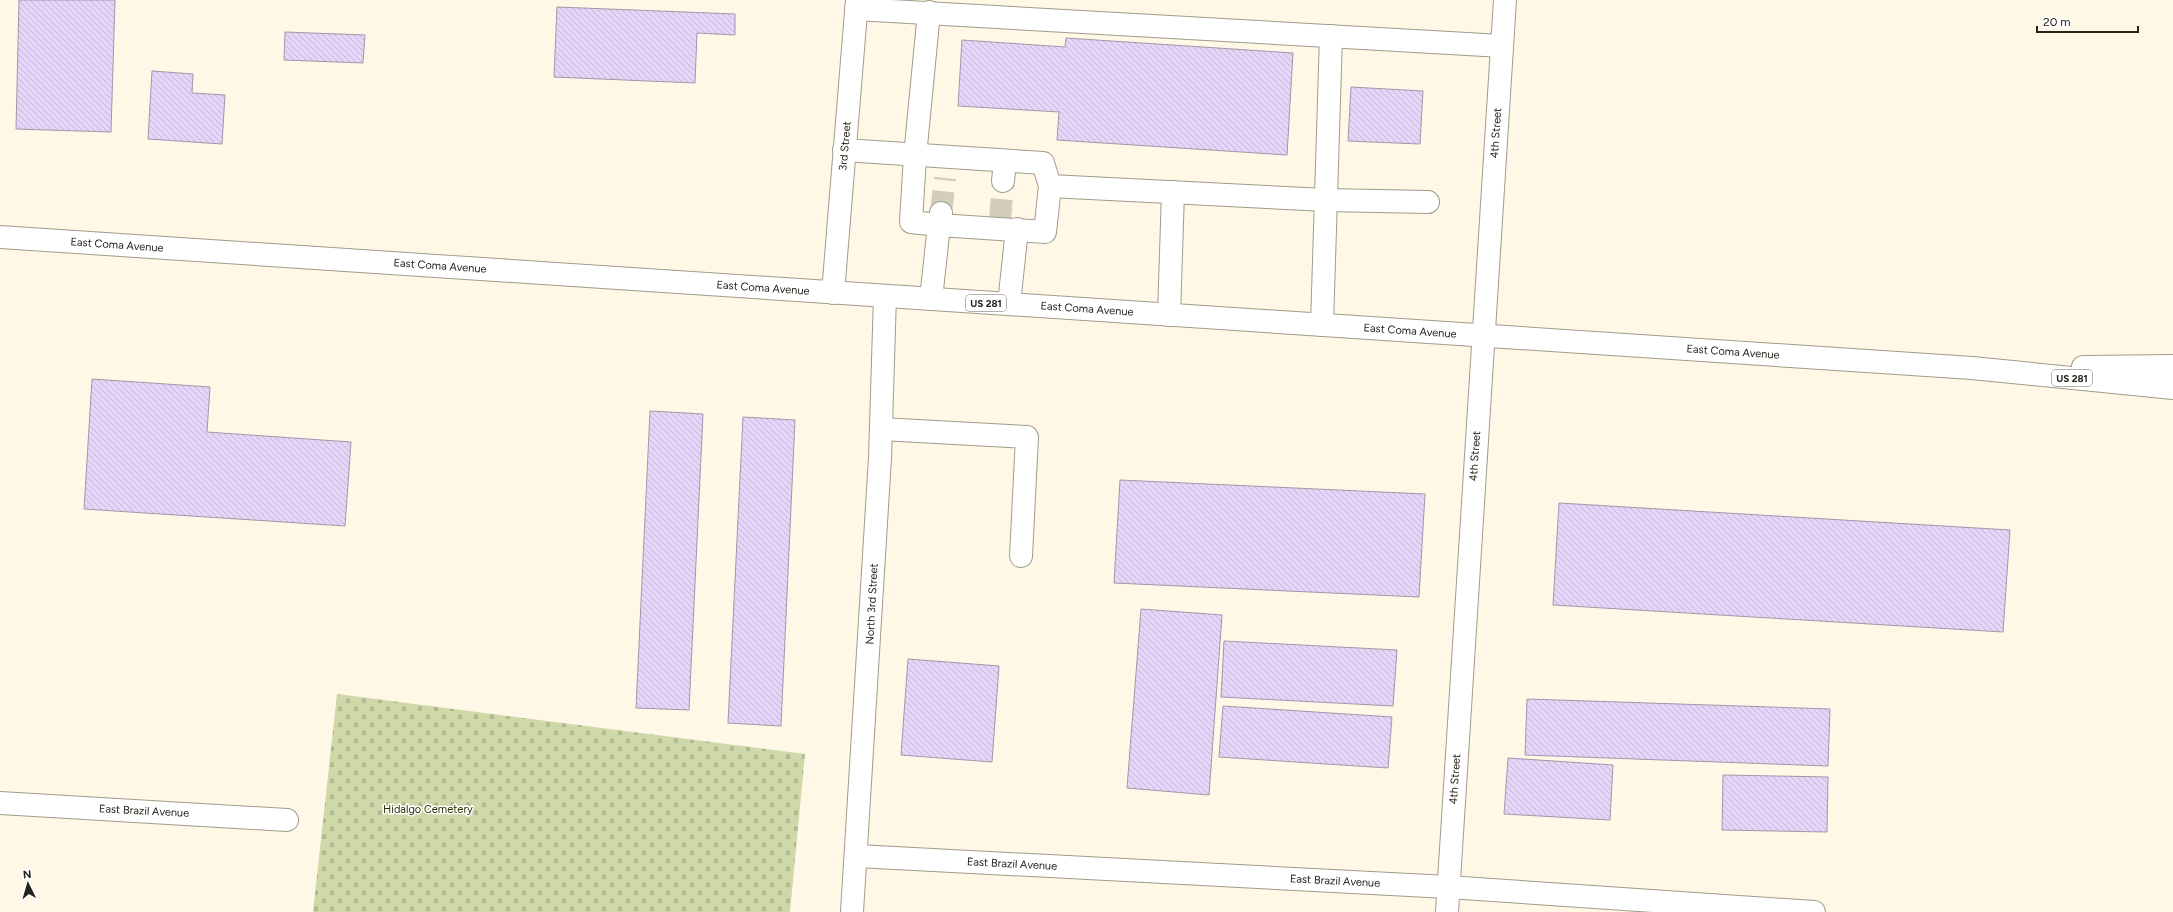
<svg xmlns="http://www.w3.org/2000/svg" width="2173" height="912" viewBox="0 0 2173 912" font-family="Figtree,sans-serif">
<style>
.cemetery{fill:url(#cemetery-stones)}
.building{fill:url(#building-back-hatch);stroke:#9f98a8}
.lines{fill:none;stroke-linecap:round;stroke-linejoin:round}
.minor-tunnel{stroke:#d3cdbe;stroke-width:22;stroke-dasharray:22 11;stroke-linecap:butt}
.minor-casing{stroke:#a19b8b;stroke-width:24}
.major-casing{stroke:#a19b8b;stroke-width:24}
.minor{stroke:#fff;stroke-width:22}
.major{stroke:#fff;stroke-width:22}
.labels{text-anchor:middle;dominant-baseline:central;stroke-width:3;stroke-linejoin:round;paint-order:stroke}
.shield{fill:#fff;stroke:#66645f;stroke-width:1}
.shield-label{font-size:10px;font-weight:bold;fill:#24221b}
.street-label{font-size:11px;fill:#24221b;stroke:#fff}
.park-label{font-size:11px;fill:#2a3000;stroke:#fff}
</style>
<defs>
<pattern id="cemetery-stones" width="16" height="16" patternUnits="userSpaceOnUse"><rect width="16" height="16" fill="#cfd8a9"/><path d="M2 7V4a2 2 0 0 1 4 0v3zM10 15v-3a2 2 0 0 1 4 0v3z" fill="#b2b991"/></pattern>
<pattern id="building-back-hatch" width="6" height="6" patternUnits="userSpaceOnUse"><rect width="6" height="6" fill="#e5d6f9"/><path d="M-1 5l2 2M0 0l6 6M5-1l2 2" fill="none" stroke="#c4b7d5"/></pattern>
</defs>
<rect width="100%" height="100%" fill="#fff8e7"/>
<polygon class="cemetery" points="337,694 805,754 790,912 313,912"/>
<g class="building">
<polygon points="19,0 115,0 111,132 16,129"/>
<polygon points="557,7 735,14 735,35 697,33 695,83 554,77"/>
<polygon points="285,32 365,35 363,63 284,60"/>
<polygon points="1066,38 1293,53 1287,155 1057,140 1059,112 958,106 962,40 1065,47"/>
<polygon points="152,71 193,74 192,93 225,95 222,144 148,139"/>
<polygon points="1351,87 1423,91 1420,144 1348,141"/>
<polygon points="92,379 210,387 207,432 351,442 345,526 84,509"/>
<polygon points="650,411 703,414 689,710 636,708"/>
<polygon points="743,417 795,420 781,726 728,723"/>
<polygon points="1120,480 1425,494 1419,597 1114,583"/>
<polygon points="1559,503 2010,530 2003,632 1553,605"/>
<polygon points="1141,609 1222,615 1209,795 1127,788"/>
<polygon points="1224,641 1397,650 1393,706 1221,697"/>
<polygon points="908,659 999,666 992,762 901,755"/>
<polygon points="1527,699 1830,709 1828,766 1525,755"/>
<polygon points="1223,706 1392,717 1388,768 1219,757"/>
<polygon points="1508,758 1613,765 1610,820 1504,814"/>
<polygon points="1723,775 1828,777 1827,832 1722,830"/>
</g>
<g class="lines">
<g class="minor-tunnel">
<polyline points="941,213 945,178"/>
<polyline points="1000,221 1003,181"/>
</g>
<g class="minor-casing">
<g id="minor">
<polyline points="856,9 1502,46"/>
<polyline points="929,12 915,156 911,222 939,225 941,213"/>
<polyline points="844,150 1043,163 1050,186 1326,200 1428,202"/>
<polyline points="1003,181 1005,162"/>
<polyline points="833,293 857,0"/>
<polyline points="931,299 939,225 1045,232 1050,186"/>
<polyline points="1009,304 1017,229"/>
<polyline points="1169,315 1173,192"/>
<polyline points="1322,325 1331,36"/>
<polyline points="881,429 1027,437 1021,556"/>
<polyline points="0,803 287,820"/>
<polyline points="857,856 1448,887 1814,912"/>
<polyline points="852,912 880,458 885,296"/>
<polyline points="1447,912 1505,0"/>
</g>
</g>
<g class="major-casing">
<g id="major">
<polyline points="0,237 1972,368 2173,388"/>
<polyline points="2083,367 2173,366"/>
</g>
</g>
<use href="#minor" class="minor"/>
<use href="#major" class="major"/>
</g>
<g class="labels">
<g class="shield">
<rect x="966" y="295" width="40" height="16" rx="3"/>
<rect x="2052" y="370" width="40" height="16" rx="3"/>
</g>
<g class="shield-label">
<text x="986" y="303">US 281</text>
<text x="2072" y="378">US 281</text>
</g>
<g class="street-label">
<text transform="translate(1496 133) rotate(-86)">4th Street</text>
<text transform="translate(845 146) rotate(-85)">3rd Street</text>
<text transform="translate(117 245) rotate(4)">East Coma Avenue</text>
<text transform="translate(440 266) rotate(4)">East Coma Avenue</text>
<text transform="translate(763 288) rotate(4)">East Coma Avenue</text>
<text transform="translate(1087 309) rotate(4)">East Coma Avenue</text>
<text transform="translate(1410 331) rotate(4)">East Coma Avenue</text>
<text transform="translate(1733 352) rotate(4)">East Coma Avenue</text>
<text transform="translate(1475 456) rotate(-86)">4th Street</text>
<text transform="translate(872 604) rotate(-87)">North 3rd Street</text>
<text transform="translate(1455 779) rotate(-86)">4th Street</text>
<text transform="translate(144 811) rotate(3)">East Brazil Avenue</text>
<text transform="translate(1012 864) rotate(3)">East Brazil Avenue</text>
<text transform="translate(1335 881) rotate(3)">East Brazil Avenue</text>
</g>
<g class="park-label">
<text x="428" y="809">Hidalgo Cemetery</text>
</g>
</g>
<g transform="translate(28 884) rotate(355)" stroke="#ffffff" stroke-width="3" paint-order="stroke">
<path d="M0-3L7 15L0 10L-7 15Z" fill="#24221b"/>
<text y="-6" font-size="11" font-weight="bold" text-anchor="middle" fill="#24221b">N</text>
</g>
<path d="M2037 26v6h101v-6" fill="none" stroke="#24221b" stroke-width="2"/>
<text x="2043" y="26" font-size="12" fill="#24221b" stroke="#ffffff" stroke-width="3" paint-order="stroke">20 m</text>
</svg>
